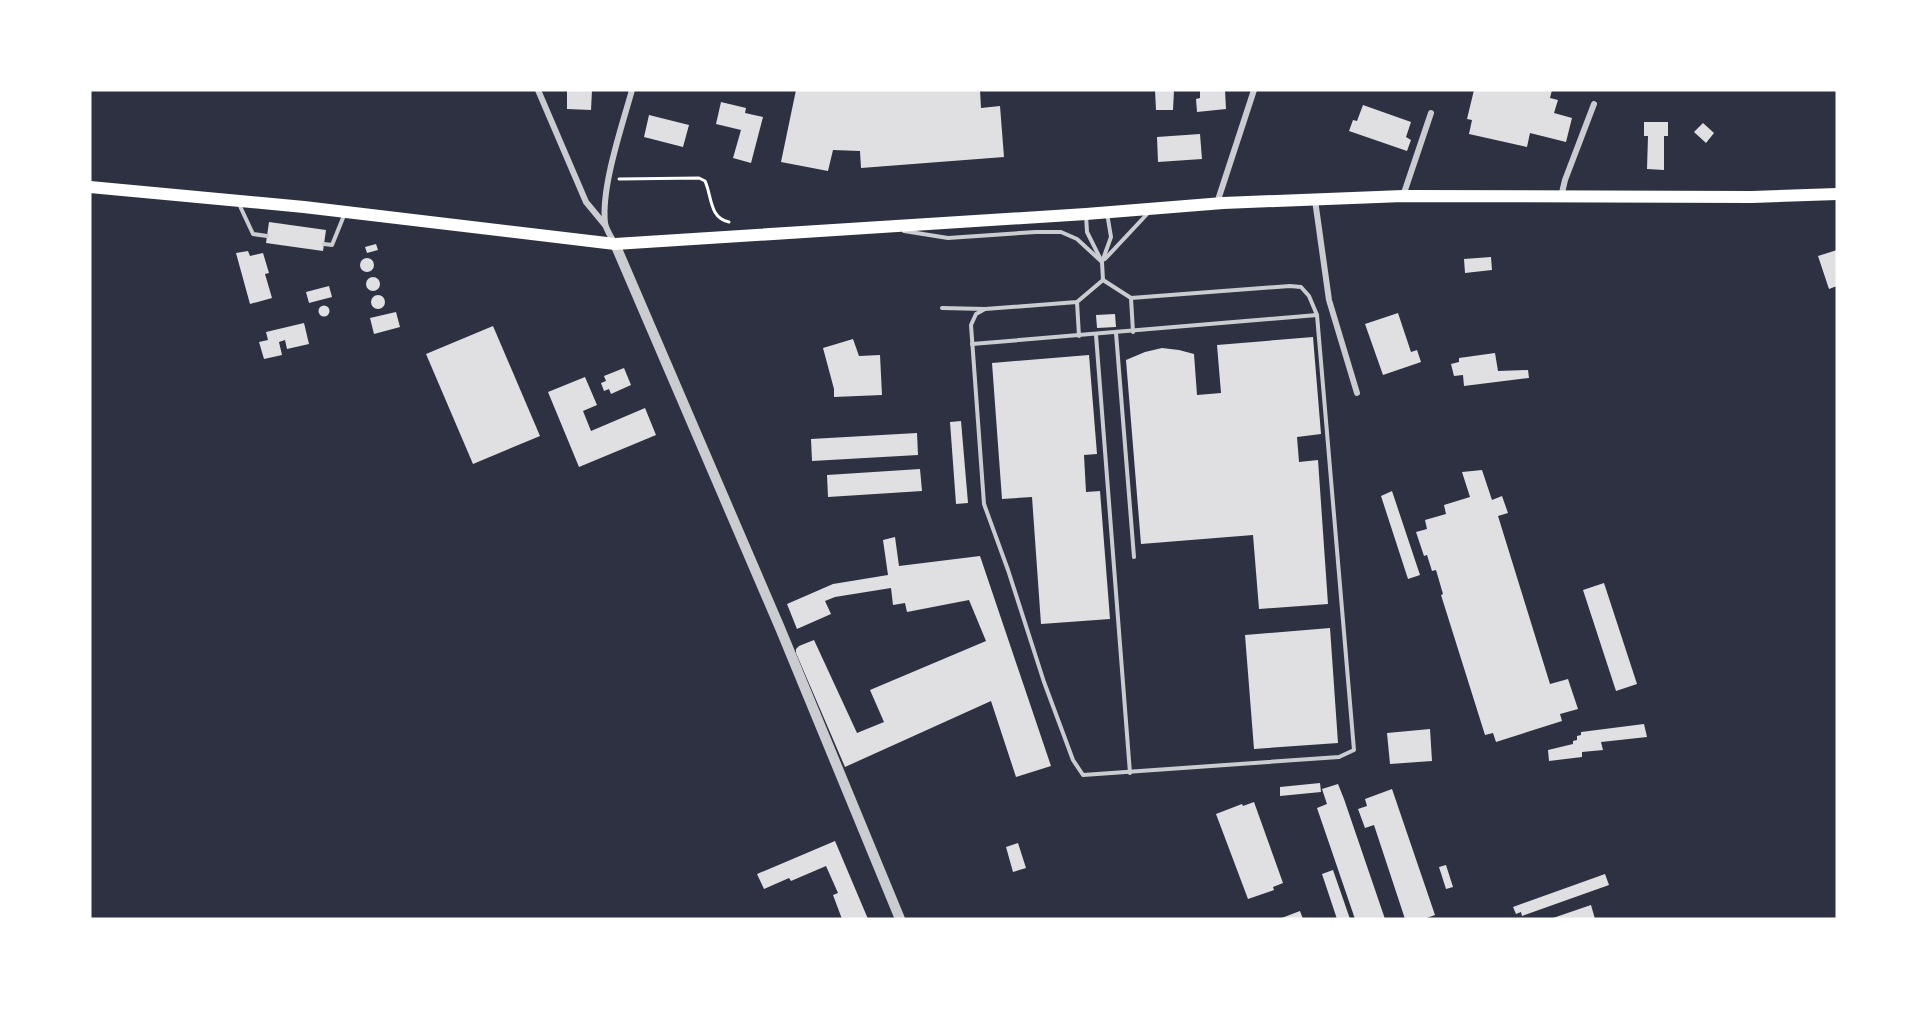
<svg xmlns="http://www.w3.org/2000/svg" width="1927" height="1009" viewBox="0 0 1927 1009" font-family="'Public Sans',sans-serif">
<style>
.building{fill:#e0e0e3}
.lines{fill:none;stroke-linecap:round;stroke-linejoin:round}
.path{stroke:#fff;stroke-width:3}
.service{stroke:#caccd0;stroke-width:4}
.minor{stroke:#caccd0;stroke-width:6}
.tertiary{stroke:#caccd0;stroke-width:10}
.secondary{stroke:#fff;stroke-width:12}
</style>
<rect width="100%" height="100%" fill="#2d3142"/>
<g class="building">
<polygon points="567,90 592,90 591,110 567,109"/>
<polygon points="796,90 980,90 981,108 1000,106 1004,157 861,168 860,151 833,150 828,171 781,162"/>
<polygon points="1155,90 1174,90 1173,110 1156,110"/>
<polygon points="1200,90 1225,90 1226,109 1197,112 1196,99 1200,98"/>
<polygon points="1474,90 1552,90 1550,98 1558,100 1554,113 1572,118 1566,142 1530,133 1527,147 1469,134 1472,120 1467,119"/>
<polygon points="721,102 746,108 745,113 763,117 751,163 733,158 741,130 716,124"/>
<polygon points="1363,105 1411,122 1406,137 1411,140 1407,151 1349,131 1353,120 1357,121"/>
<polygon points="649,115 689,125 683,147 644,137"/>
<polygon points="1644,122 1668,122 1668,136 1664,136 1664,170 1647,169 1648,136 1644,136"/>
<polygon points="1703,123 1714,133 1706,143 1694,132"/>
<polygon points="1200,134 1202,159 1158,162 1157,137"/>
<polygon points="269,222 326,230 323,251 266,243"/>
<polygon points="376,244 378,250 367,253 365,247"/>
<polygon points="1837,250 1837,286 1829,289 1818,256"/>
<polygon points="248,251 250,256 263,253 269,273 265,274 272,298 250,304 236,253"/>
<polygon points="1491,257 1492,270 1465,273 1464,259"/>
<circle cx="367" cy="265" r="7"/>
<circle cx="373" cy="284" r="7"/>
<polygon points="329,286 332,297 309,303 306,292"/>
<circle cx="378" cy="302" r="7"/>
<circle cx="324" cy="311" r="5.5"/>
<polygon points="396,312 400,327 374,334 370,318"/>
<polygon points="1398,313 1411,352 1417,350 1421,362 1383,375 1365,324"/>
<polygon points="1115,314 1116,327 1097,328 1096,315"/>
<polygon points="304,323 309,344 287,349 285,340 279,342 282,355 264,359 259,342 268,340 266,332"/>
<polygon points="493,326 540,436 473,464 426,354"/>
<polygon points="1313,337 1321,434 1297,437 1299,462 1318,460 1328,604 1259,609 1253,535 1141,544 1126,360 1145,352 1162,348 1179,350 1194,354 1197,395 1221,393 1217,345"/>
<polygon points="853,339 859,356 880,355 882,395 834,397 834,389 823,348"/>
<polygon points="1495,353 1498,371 1528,370 1529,378 1464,386 1463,375 1454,376 1451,364 1459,362 1459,358"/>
<polygon points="1089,355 1097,454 1084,455 1086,492 1100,491 1110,619 1041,624 1032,497 1002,499 992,363"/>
<polygon points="624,368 631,385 611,394 609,389 604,391 601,383 606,381 604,376"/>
<polygon points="585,377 597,405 583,411 591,431 645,408 656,435 579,467 548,392"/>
<polygon points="961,421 968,503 956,504 950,422"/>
<polygon points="917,433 918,455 812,461 811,439"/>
<polygon points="920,469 922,491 828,497 827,475"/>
<polygon points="1482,470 1492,500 1502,496 1508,513 1498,516 1550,684 1568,679 1578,709 1560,714 1562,721 1496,742 1493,733 1485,735 1441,595 1443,594 1436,570 1432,571 1427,555 1424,556 1416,532 1427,529 1425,520 1446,514 1444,505 1470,497 1462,472"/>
<polygon points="1392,491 1420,575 1408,579 1381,496"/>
<polygon points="895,537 899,566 980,556 1051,766 1016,777 991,701 845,767 796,653 796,649 799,646 814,640 857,733 884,722 870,690 986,641 969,600 907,612 905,603 893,605 891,588 835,597 825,601 831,614 797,629 787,604 833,584 888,575 883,540"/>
<polygon points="1604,583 1637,684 1616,691 1583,590"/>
<polygon points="1330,628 1338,743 1254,749 1245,635"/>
<polygon points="1644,724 1647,737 1601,742 1603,750 1582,752 1582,757 1549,761 1548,750 1573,744 1573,741 1577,740 1577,736 1581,735 1581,732"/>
<polygon points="1430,729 1432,761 1390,764 1387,733"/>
<polygon points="1320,783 1321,792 1280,796 1280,787"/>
<polygon points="1338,784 1344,799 1385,919 1355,919 1317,808 1327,804 1322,789"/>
<polygon points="1392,789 1435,915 1424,919 1405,919 1374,825 1365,828 1358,809 1367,806 1365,799"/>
<polygon points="1254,802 1283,883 1273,887 1274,890 1248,899 1216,814 1242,804 1243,806"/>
<polygon points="835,841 868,919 842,919 833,895 838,893 826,866 791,881 789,878 764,889 757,874"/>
<polygon points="1018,843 1026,868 1013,872 1006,847"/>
<polygon points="1446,865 1453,887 1446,889 1439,867"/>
<polygon points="1333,870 1350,919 1337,919 1322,874"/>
<polygon points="1605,874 1609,885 1522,916 1521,912 1516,914 1513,907"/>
<polygon points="1591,905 1595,919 1550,919"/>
<polygon points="1300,911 1303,919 1279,919"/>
</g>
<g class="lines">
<path class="path" d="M619 179 699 178 705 181C712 196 709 218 729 222"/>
<g class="service">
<polyline points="239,204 253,234 267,236"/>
<polyline points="1086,215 1087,232 1100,258"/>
<polyline points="904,231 948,238 1036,232 1061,232 1077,239 1102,262"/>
<polyline points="324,244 332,245 345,213"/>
<polyline points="1105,259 1149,212"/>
<polyline points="1131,298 1133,332"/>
<polyline points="1077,302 1079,336"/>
<polyline points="942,308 985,309 1077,302 1103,280 1102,262 1111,237 1107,213"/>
<polyline points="985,309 976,314 971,325 984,504 1008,570 1044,682 1073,760 1083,775 1339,757 1354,750 1317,315"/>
<polyline points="1116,333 1134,557"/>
<polyline points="1096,335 1130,773"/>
<polyline points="972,344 1317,315 1309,296 1301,287 1290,286 1131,298 1103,280"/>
</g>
<g class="minor">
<polyline points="538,90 586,202 605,225"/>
<polyline points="1403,196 1431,113"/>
<polyline points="1561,197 1565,180 1594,104"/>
<polyline points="1315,200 1329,300 1357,393"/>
<polyline points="1217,203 1254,90"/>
<path d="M615 244C612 238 606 230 605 223 601 187 622 126 632 90"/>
</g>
<polyline class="tertiary" points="615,244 780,628 900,919"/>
<polyline class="secondary" points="90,187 304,207 615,244 1086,214 1223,203 1403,196 1752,197 1837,194"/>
</g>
<rect width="1927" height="1009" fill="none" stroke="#ffffff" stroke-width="183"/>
</svg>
